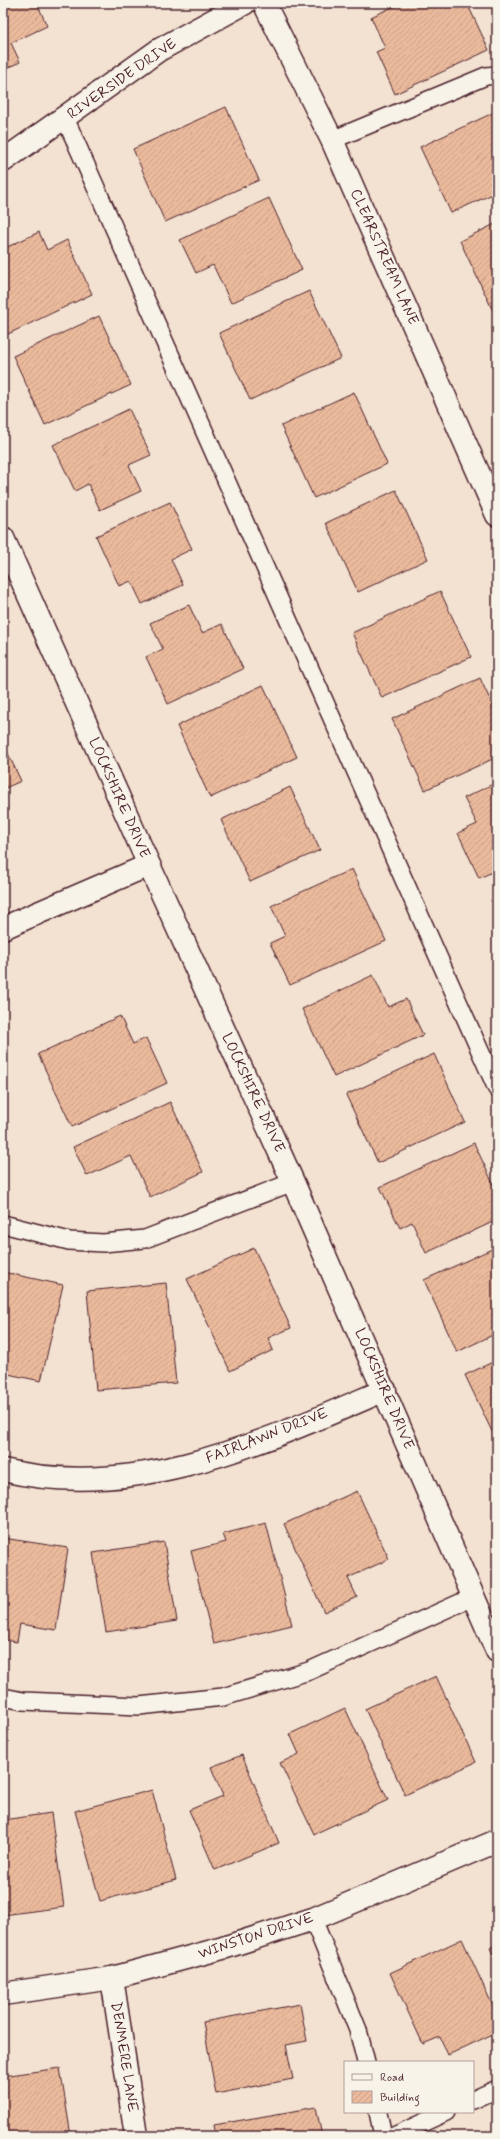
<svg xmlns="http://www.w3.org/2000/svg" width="500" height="2139" viewBox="0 0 500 2139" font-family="Mynerve,sans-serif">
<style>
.building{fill:url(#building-hatch);stroke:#4a1f2b}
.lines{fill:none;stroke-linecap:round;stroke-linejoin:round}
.lane-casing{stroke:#4a1f2b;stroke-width:20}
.street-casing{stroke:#4a1f2b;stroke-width:25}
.lane{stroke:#f7f3e8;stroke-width:17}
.street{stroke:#f7f3e8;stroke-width:22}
.labels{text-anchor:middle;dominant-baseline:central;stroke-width:3.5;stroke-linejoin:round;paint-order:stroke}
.street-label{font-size:15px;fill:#4a1f2b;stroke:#f7f3e8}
</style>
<defs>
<pattern id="building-hatch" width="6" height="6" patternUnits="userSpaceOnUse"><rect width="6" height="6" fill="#ebba9c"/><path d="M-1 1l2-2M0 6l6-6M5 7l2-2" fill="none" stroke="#cb9f87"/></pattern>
</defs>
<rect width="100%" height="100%" fill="#f3e2d1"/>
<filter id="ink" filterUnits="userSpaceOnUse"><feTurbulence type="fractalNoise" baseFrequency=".025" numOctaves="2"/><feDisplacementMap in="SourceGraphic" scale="8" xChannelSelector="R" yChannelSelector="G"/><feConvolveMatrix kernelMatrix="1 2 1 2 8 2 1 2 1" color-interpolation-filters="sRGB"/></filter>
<g filter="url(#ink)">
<g class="building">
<polygon points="3,3 37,3 47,26 11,43 20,62 3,70"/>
<polygon points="401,3 467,3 489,50 395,94 376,52 385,48 371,17"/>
<polygon points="226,107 259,180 165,222 133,149"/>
<polygon points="497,111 497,192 451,213 420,147"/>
<polygon points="269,198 302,270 231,303 213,265 196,273 180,240"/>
<polygon points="497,223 497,311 494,313 460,241"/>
<polygon points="39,232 47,250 67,240 92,294 6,335 3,329 3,249"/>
<polygon points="309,291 341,358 250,400 219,333"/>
<polygon points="99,316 131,385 45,425 13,356"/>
<polygon points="354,392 387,464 314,498 281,426"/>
<polygon points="129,409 151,455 129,465 141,491 100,510 88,484 75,491 53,445"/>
<polygon points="396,490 428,559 358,592 326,523"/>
<polygon points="170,502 192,549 171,559 183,585 142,604 131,581 119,586 96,536"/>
<polygon points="440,591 471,657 382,698 352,633"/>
<polygon points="189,605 202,633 222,624 243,669 168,704 146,657 163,649 150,623"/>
<polygon points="480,678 497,715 497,757 425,790 392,719"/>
<polygon points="263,685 297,757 210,798 177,726"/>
<polygon points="3,743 21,781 3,789"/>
<polygon points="497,782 497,870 479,878 458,833 477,824 464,798"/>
<polygon points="290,787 320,850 250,882 221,820"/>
<polygon points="352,869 386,941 290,985 270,943 285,936 271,906"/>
<polygon points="497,897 497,914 491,900"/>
<polygon points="373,975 388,1007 406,999 423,1035 334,1077 302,1009"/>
<polygon points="120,1016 133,1044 146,1038 167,1083 72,1127 38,1054"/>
<polygon points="434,1054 465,1122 378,1163 346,1095"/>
<polygon points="170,1102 203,1172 150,1197 131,1156 87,1176 73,1147"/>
<polygon points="474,1143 497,1192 497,1220 426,1253 412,1222 400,1228 380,1187"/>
<polygon points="254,1248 291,1328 268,1338 273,1350 230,1371 187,1279"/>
<polygon points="494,1248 497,1255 497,1333 457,1352 424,1280"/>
<polygon points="3,1272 63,1285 41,1381 3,1373"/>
<polygon points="166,1283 176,1383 96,1390 87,1291"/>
<polygon points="497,1360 497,1442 465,1375"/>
<polygon points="357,1491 389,1559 348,1578 357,1597 324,1612 284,1524"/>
<polygon points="266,1523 292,1625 214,1644 191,1551 226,1542 223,1534"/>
<polygon points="3,1538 68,1548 56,1630 20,1624 17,1642 3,1640"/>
<polygon points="164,1542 177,1621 106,1632 93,1553"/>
<polygon points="436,1676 476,1762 405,1795 365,1709"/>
<polygon points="345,1708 388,1800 314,1834 280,1763 299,1754 290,1734"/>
<polygon points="242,1755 279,1843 215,1870 189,1810 223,1796 211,1767"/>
<polygon points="152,1790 176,1880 100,1901 75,1811"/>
<polygon points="51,1813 64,1907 3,1915 3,1820"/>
<polygon points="462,1939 497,2015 497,2032 448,2055 440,2037 423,2044 390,1973"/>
<polygon points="497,1944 497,1963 490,1948"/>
<polygon points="300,2004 307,2041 286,2045 293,2079 216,2094 203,2022"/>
<polygon points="60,2068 71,2136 3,2136 3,2076"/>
<polygon points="316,2107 322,2136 216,2136 214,2125"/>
</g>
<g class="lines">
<g class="lane-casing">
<g id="lane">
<polyline points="65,118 497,1089"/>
<polyline points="332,140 486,76 497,75"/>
<polyline points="3,1224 69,1241 103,1243 145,1239 293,1182"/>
<polyline points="3,1697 23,1701 139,1706 223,1697 309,1671 473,1597"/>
<polyline points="313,1919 358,2030 366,2062"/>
<polyline points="473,2100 497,2089"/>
<polyline points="378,2112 383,2136"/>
<polyline points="394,2136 446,2112"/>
</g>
</g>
<g class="street-casing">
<g id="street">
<polyline points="264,3 332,140 497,515"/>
<polyline points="3,161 159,50 245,3"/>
<polyline points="3,538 149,865 293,1182 497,1651"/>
<polyline points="3,928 149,865"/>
<path d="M3 1470C137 1502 265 1441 385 1390"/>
<polyline points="112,1978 136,2136"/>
<polyline points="3,1994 112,1978 223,1948 313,1919 497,1841"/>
</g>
</g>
<use href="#lane" class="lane"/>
<use href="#street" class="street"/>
</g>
</g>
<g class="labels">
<g class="street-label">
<text transform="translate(122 79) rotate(-35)">RIVERSIDE DRIVE</text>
<text transform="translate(384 257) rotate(66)">CLEARSTREAM LANE</text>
<text transform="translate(119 798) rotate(66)">LOCKSHIRE DRIVE</text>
<text transform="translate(253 1093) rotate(65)">LOCKSHIRE DRIVE</text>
<text transform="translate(384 1389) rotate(67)">LOCKSHIRE DRIVE</text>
<text transform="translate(267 1436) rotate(-21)">FAIRLAWN DRIVE</text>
<text transform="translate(256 1936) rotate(-18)">WINSTON DRIVE</text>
<text transform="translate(124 2057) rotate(81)">DENMERE LANE</text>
</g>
</g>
<rect width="500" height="2139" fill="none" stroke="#f7f3e8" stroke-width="16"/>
<rect x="8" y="8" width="484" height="2123" fill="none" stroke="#4a1f2b" stroke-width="1.5" filter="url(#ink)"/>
<rect x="344" y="2061" width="130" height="52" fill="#f7f3e8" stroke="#b29e9c"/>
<rect x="352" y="2074" width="20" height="6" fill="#f7f3e8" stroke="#b29e9c"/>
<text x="380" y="2081" font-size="12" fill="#4a1f2b">Road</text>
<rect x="352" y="2091" width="20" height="12" fill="url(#building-hatch)" stroke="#b29e9c"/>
<text x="380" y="2101" font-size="12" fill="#4a1f2b">Building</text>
</svg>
